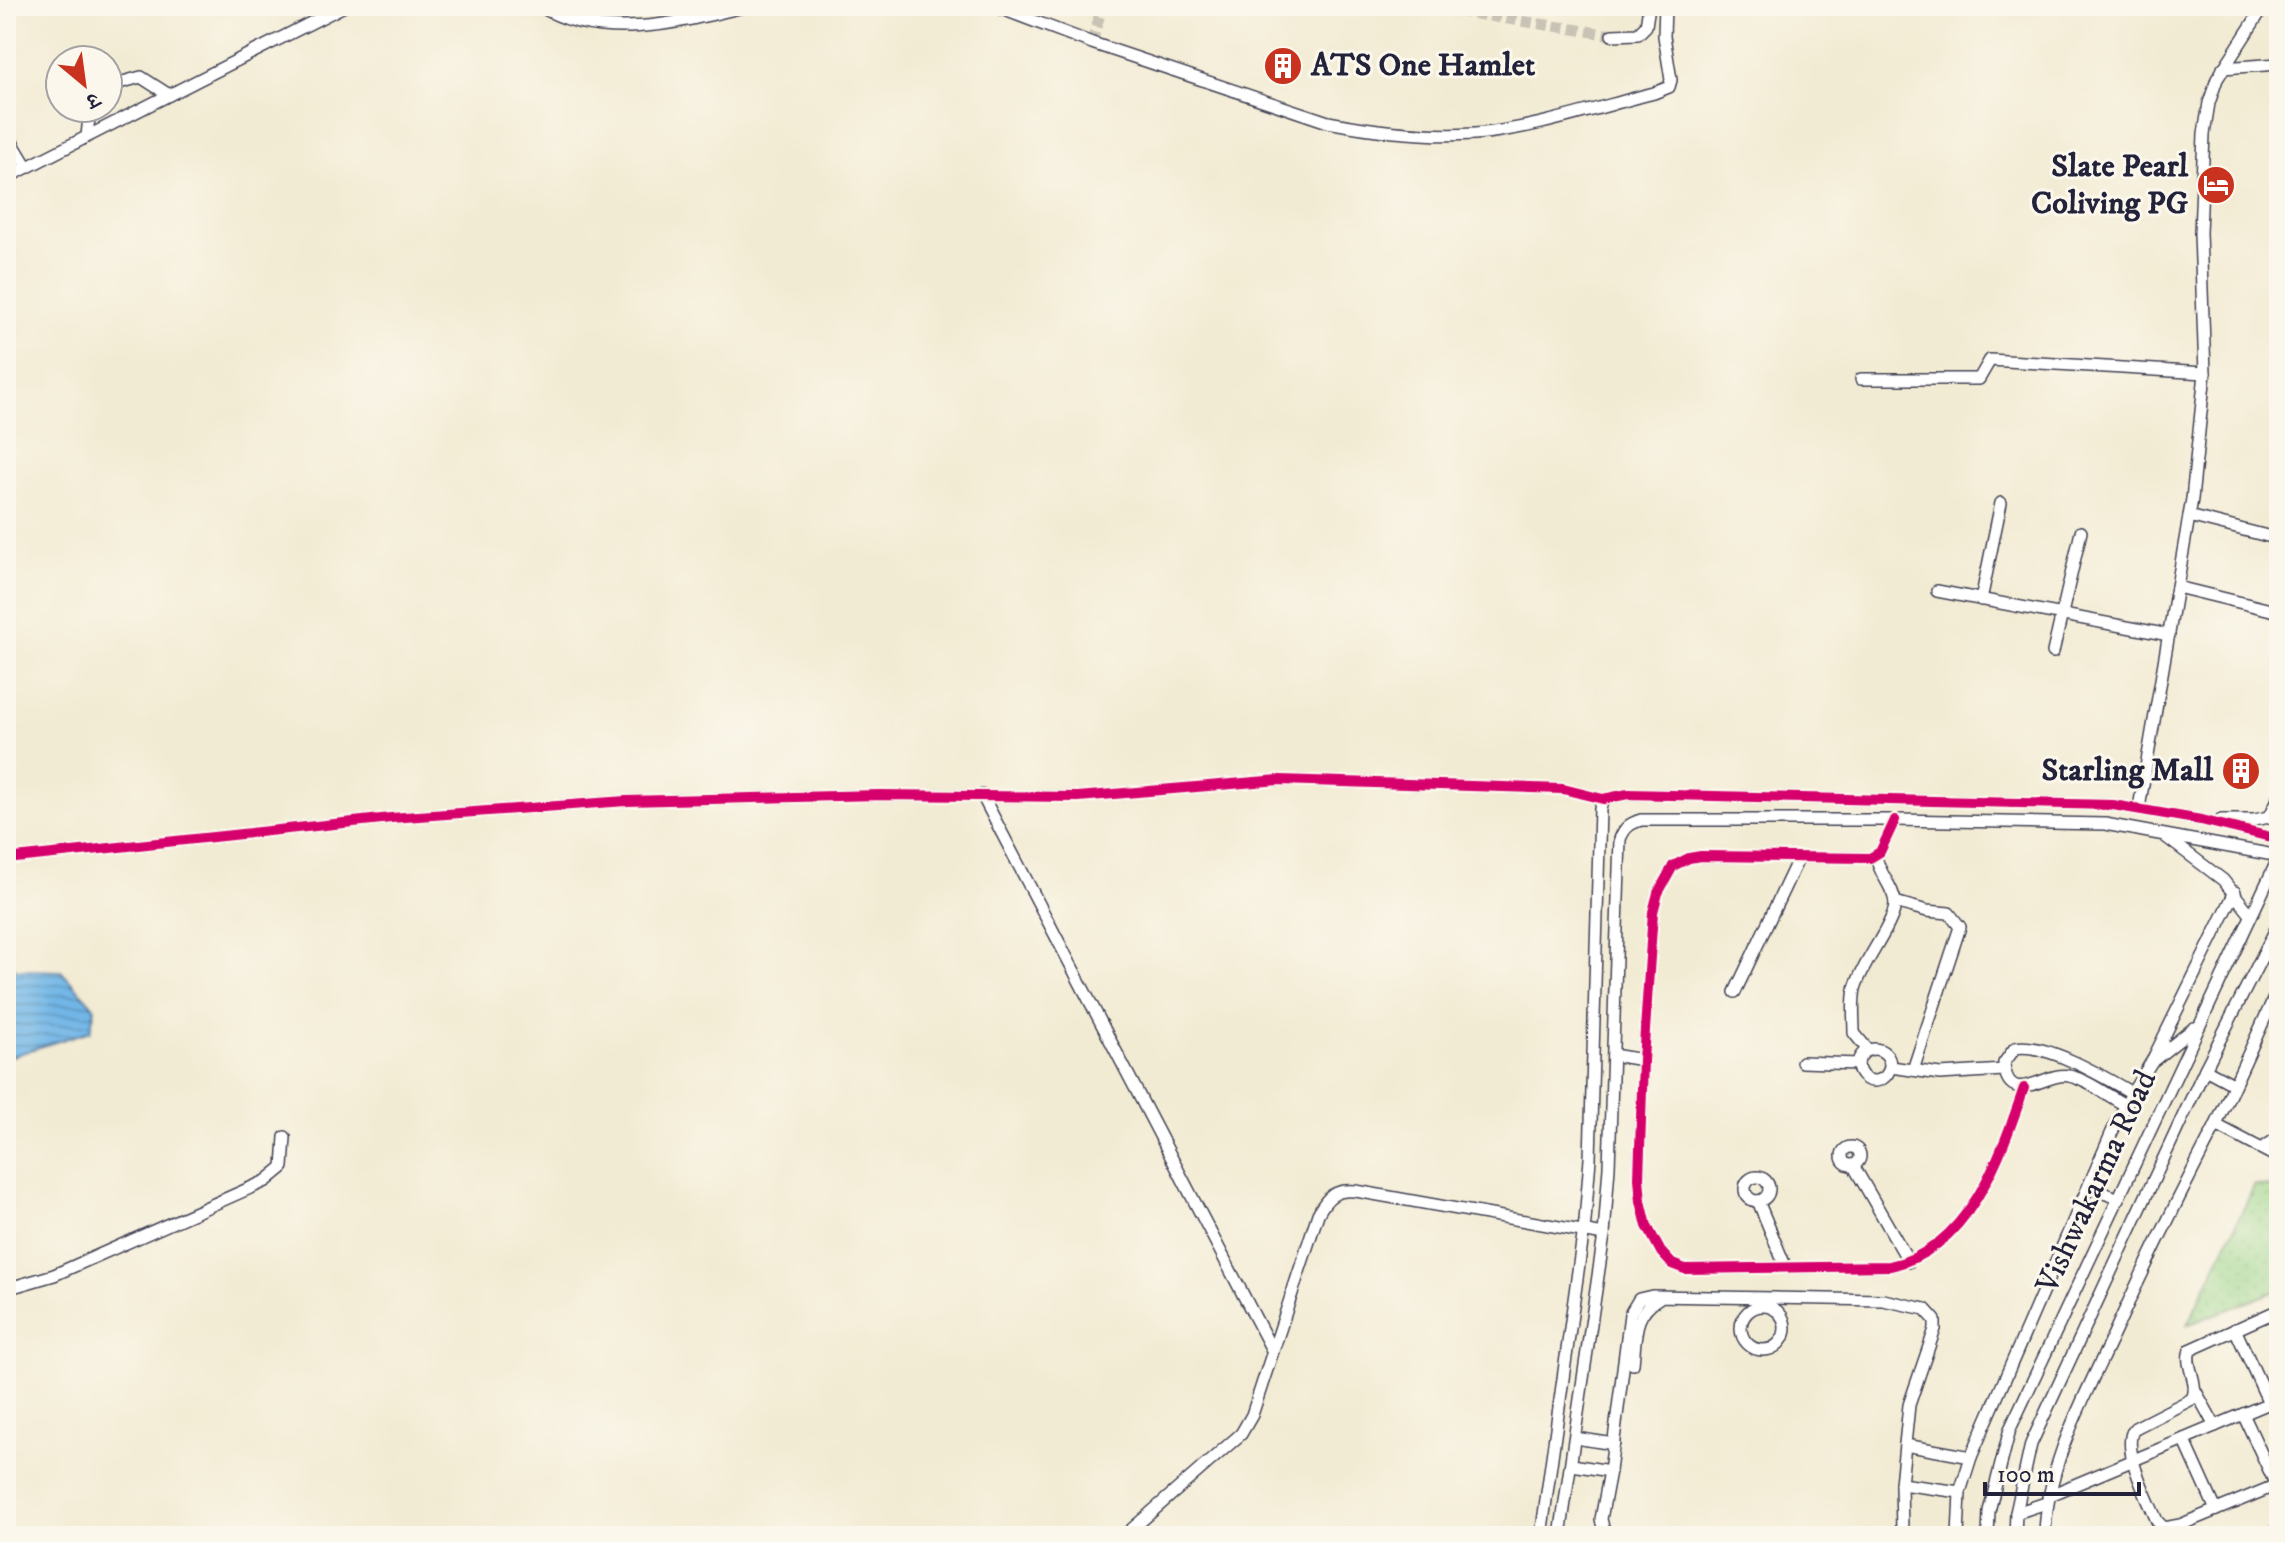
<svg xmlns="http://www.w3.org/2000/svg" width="2285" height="1542" viewBox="0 0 2285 1542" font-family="'IM FELL DW Pica','Noto Serif Devanagari',serif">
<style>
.grass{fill:url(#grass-dots);stroke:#5e7a60;stroke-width:2}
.water{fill:url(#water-rules);stroke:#4a6c91;stroke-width:2}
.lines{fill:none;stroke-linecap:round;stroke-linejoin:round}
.minor-tunnel{stroke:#c8c3b5;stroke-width:11;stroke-dasharray:11 5.5;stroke-linecap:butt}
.minor-casing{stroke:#414052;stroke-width:14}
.minor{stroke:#fff;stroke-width:11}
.cycleway-casing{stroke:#fbf7ec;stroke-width:15}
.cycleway{stroke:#d6006c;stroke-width:10}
.labels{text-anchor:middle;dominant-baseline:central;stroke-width:6;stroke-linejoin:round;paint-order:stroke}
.poi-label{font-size:32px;font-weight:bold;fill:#22223b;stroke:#fbf7ec;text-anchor:end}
.street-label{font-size:32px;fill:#22223b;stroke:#fbf7ec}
</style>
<defs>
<pattern id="grass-dots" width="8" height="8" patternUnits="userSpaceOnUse" patternTransform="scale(2)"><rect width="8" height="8" fill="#99d386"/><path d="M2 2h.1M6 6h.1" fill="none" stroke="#84b575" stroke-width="1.8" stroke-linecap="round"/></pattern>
<pattern id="water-rules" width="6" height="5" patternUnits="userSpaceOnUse" patternTransform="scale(2)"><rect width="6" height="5" fill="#71b6e7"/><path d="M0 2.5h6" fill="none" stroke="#5c94bc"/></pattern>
</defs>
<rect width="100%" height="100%" fill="#fbf7ec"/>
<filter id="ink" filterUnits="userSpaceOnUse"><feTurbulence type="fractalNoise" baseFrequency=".0125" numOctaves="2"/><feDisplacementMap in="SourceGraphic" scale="16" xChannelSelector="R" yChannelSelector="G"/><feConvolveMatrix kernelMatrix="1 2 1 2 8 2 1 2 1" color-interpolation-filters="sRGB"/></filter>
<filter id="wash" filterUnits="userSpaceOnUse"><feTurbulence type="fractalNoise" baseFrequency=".006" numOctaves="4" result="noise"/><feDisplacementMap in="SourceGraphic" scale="32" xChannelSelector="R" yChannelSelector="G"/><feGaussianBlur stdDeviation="1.8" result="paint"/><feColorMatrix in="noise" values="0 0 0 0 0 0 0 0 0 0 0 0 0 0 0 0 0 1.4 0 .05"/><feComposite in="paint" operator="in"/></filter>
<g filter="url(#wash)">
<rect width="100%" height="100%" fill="#f2ebd3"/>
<polygon class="grass" points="2255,1185 2279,1188 2279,1290 2187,1325"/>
<polygon class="water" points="6,963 18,970 61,971 95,1008 90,1031 6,1058"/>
</g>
<g filter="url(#ink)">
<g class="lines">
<g class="minor-tunnel">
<polyline points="1424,6 1612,35"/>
<polyline points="1092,43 1102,6"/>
</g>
<g class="minor-casing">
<g id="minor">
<path d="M540 6C601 44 682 22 747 6"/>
<path d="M994 6 1092 43 1328 122C1375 131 1426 137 1475 134 1530 130 1599 107 1654 93L1669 87 1671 80 1664 36 1665 6"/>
<polyline points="1737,6 1741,6"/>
<polyline points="1612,35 1638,34 1646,26 1649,6"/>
<polyline points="2223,68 2279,64"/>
<polyline points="108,86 141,77 169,95"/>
<polyline points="6,132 27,167"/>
<polyline points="87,136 90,108"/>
<polyline points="6,178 344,6"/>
<polyline points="1861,379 1979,379 1990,360 2205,373"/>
<polyline points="2189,516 2279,539"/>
<polyline points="2177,587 2279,612"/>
<polyline points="1937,591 2169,635"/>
<polyline points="1981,600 2001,503"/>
<polyline points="2053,652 2081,532"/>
<polyline points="982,795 1272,1350"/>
<polyline points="2139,808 2192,499 2205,373 2200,233 2204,134 2209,103 2217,79 2264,6"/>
<polyline points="2269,818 2279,797"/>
<path d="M1895 820 1880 852 1870 858 1701 856 1689 858 1673 866 1658 893 1653 912 1643 1060 1639 1178 1641 1201 1647 1226 1661 1252 1672 1264 1685 1269 1890 1266C1969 1250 2001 1155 2024 1088"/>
<polyline points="2221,820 2254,820 2279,815"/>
<polyline points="2166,837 2223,880 2251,915"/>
<polyline points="6,859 391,818 626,801 879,795 1078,797 1279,780 1563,789 1603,799 1628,794 2113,805 2201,820 2279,839"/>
<polyline points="1895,902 1927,911 1949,913 1960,927 1913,1070"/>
<polyline points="2279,987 2216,1125 2279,1158"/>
<polyline points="1735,992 1799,857"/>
<circle cx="1874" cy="1065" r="16"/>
<path d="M1868 1050 1854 1033C1854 1019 1852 1003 1855 989 1861 964 1895 924 1895 903 1894 887 1878 873 1876 856"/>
<polyline points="1613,1055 1643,1060"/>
<polyline points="2154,1060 2194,1028"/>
<polyline points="1802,1062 1858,1064"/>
<polyline points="1891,1067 1940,1074 2004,1070"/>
<polyline points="2205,1069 2233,1084"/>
<path d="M2125 1105C2108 1096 2088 1080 2069 1076 2047 1070 2008 1111 2004 1063L2015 1048C2046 1042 2104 1077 2132 1093"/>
<circle cx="1851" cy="1156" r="9"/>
<polyline points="2263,1148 2279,1137"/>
<polyline points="1853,1165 1909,1262"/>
<circle cx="1757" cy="1189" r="12"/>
<polyline points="2089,1187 2119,1199"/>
<polyline points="1758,1201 1786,1268"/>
<polyline points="6,1289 54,1275 266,1181 283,1167 285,1137"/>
<circle cx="1763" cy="1328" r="22"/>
<path d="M2279 1310 2190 1350C2184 1366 2200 1382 2192 1399L2135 1428C2119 1445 2149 1501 2157 1521L2164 1528 2180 1525 2279 1484"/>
<polyline points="2235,1329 2269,1403"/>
<path d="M1633 1364C1636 1336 1633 1313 1659 1298"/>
<polyline points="2195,1390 2215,1426"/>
<polyline points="2243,1414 2276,1485"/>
<polyline points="1575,1438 1614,1444"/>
<polyline points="2184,1439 2216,1510"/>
<polyline points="1905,1445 1971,1457"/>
<polyline points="1572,1465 1610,1471"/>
<polyline points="1901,1484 1960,1492"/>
<polyline points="2048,1496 2279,1399"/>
<polyline points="2016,1513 2046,1503"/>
<path d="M1124 1536 1241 1434 1252 1415 1318 1214C1327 1196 1336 1189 1356 1191L1604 1235"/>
<polyline points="1541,1536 1585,1221 1590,1159 1600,809 1603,799"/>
<path d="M1560 1536 1604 1235 1609 1167 1620 839C1625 827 1629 824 1641 820H1895L2105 824 2279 856"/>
<polyline points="1605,1536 1601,1519 1610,1471 1630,1314 1639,1299 1652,1296 1883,1300 1925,1309 1935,1320 1935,1329 1909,1405 1901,1484 1902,1530 1899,1536"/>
<polyline points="1958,1536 1960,1492 1971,1457 2112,1132 2132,1093 2152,1061 2235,892"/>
<polyline points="1988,1536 1989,1511 2010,1429 2279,857"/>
<polyline points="2015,1536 2016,1513 2031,1444 2205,1069 2279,923"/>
<path d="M2045 1536C2046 1467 2082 1402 2111 1340 2144 1268 2179 1196 2216 1125"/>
<polyline points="2265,1536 2279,1530"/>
</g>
</g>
<use href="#minor" class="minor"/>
<g class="cycleway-casing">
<g id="cycleway">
<path d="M1895 820 1880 852 1870 858 1701 856 1689 858 1673 866 1658 893 1653 912 1643 1060 1639 1178 1641 1201 1647 1226 1661 1252 1672 1264 1685 1269 1890 1266C1969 1250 2001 1155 2024 1088"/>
<polyline points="6,859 391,818 626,801 879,795 1078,797 1279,780 1563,789 1603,799 1628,794 2113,805 2201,820 2279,839"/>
</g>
</g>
<use href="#cycleway" class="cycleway"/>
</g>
</g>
<defs>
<g id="building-disc" transform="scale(2)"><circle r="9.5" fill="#c8321e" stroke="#fbf7ec"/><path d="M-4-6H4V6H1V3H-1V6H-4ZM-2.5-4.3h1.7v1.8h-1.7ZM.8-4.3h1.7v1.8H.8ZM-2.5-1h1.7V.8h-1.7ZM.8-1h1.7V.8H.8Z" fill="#fff"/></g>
<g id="hotel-disc" transform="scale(2)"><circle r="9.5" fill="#c8321e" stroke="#fbf7ec"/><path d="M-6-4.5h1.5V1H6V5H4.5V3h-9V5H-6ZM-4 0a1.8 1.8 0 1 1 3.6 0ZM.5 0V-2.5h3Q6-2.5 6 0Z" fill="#fff"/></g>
</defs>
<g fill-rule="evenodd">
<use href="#building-disc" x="1283" y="66"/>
<use href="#hotel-disc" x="2216" y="185"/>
<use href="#building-disc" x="2241" y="771"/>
</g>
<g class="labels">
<g class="poi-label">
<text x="1311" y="66" text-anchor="start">ATS One Hamlet</text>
<text x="2188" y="167">Slate Pearl<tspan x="2188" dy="37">Coliving PG</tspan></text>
<text x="2213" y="771">Starling Mall</text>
</g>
<g class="street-label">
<text transform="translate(2097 1182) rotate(-65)">Vishwakarma Road</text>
</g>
</g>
<rect width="2285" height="1542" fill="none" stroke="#fbf7ec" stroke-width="32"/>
<g transform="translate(84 84) rotate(151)"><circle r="38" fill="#fbf7ec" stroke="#a4a2a5" stroke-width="2"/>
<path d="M0-6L14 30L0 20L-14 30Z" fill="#c8321e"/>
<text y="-12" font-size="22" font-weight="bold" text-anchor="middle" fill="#22223b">उ</text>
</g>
<path d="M1985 1482v12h154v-12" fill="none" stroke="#22223b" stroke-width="4"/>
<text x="1997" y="1482" font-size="24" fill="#22223b" stroke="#fbf7ec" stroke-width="6" paint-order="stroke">100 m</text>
</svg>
